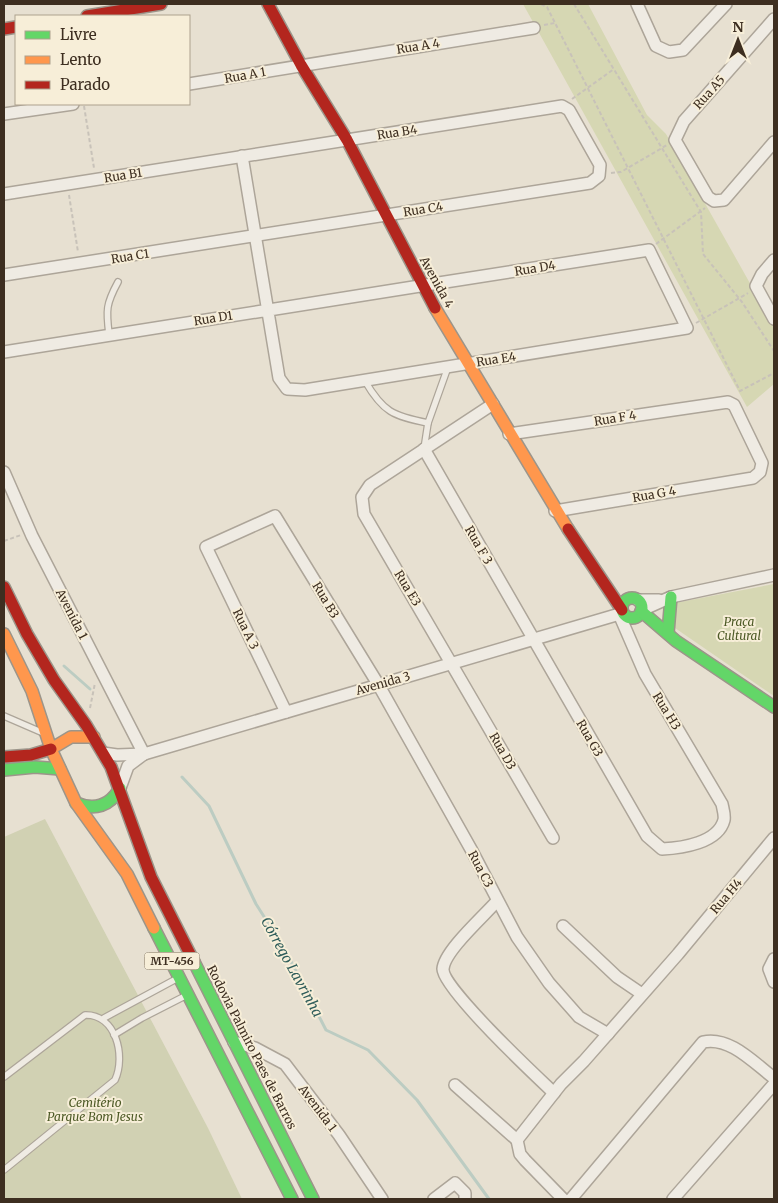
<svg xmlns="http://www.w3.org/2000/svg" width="778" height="1203" viewBox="0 0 778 1203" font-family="Merriweather,serif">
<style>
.green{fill:#d6d7b3}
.cemetery{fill:#d1d1b3}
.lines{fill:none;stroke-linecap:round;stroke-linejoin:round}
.stream{stroke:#bcccc2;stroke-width:3}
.lane-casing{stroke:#ada599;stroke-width:8}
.street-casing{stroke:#ada599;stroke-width:14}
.fast-casing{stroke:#9c958a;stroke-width:14}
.slow-casing{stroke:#9c958a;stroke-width:14}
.jam-casing{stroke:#9c958a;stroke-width:14}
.path{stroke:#c8c2b9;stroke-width:2;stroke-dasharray:4 2.5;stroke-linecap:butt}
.lane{stroke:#efebe3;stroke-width:5.5}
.street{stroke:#efebe3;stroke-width:11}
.fast{stroke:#63d668;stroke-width:11}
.slow{stroke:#ff974d;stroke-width:11}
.jam{stroke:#b3261e;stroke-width:11}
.labels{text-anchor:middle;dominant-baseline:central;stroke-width:4;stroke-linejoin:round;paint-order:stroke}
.shield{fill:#f7eed8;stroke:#756857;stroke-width:1}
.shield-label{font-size:11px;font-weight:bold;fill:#3d2e20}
.street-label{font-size:12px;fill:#3d2e20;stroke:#f7eed8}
.park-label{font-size:12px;font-style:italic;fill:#4d5a26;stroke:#f7eed8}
.water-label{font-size:14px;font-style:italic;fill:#2f5d5a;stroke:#f7eed8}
</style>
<rect width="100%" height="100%" fill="#e7e0d1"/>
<g class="green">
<polygon points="523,4 588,4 647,115 666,134 774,326 774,384 747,407"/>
<polygon points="774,584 774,696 675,628 675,603"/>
</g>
<polygon class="cemetery" points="45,819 208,1128 242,1199 4,1199 4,837"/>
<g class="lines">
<g class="stream">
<polyline points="64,666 90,689"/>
<polyline points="182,777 209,806 256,904 284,948 326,1030 368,1050 417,1100 489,1199"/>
</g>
<g class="lane-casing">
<g id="lane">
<path d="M109 334C106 310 106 304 118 282"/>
<path d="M365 381C383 412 393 416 428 423"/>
<polyline points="424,449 428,423 448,367"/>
<polyline points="4,716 41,732"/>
<polyline points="104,1018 178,978"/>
<polyline points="114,1035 142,1018 187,995"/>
<path d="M4 1077 85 1015C116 1014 126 1056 115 1080L4 1170"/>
</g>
</g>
<g class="street-casing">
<g id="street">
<polyline points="637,4 656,46 669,52 683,50 726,4"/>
<polyline points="774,19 684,121 675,140 708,197 714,201 724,200 774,142"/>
<polyline points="189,84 534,28"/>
<polyline points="4,114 73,104"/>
<polyline points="4,194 562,106 569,110 600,165 599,176 590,183 4,275"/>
<polyline points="774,260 762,274 756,286 774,319"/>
<path d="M4 352C219 317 434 284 649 250L687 328 305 390 287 389 279 378 242 156"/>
<polyline points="493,404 370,485 362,497 364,514 553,838"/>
<polyline points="509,434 728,402 734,405 762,463 760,472 753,478 555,511"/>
<path d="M424 449 647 836 662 849C682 848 718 843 724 820 725 815 723 809 722 804L645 674 619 614"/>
<polyline points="4,472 32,536 144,754"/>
<polyline points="638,600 659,600"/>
<polyline points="642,610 671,597 774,575"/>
<polyline points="286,712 206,547 275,516 378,684 472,851 517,937 549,983 579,1017 608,1034"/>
<polyline points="103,753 117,755 144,754 623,613"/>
<polyline points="120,788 128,766 144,754"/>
<path d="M497 901C485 915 444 951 443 969 442 988 536 1076 554 1093"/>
<polyline points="563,926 617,977 642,994"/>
<polyline points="774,959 769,969 774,982"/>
<polyline points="234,1042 255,1048 285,1064 339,1135 382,1199"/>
<polyline points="455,1085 517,1140"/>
<polyline points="434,1199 455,1183 465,1193 465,1199"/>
<polyline points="563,1199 525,1160 520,1154 517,1140 561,1084 584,1061 678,954 774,838"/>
<path d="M571 1199 703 1042C730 1036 754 1063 774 1078"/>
<polyline points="673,1199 774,1084"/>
</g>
</g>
<g class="fast-casing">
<g id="fast">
<circle cx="632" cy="608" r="10"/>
<polyline points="641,611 676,641 774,707"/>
<polyline points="668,633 671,597"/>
<polyline points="4,770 35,767 60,769"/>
<path d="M76 803C95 811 110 806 120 788"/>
<polyline points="154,928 292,1199"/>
<polyline points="194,962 313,1199"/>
</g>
</g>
<g class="slow-casing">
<g id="slow">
<polyline points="435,308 568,529"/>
<polyline points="4,634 32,691 51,749 76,803 127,874 154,928"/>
<polyline points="51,749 71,737 94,737"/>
</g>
</g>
<g class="jam-casing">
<g id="jam">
<polyline points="268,4 301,65 347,140 435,308"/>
<polyline points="87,16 161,4"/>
<polyline points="4,29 16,27"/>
<polyline points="568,529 622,610"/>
<polyline points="4,587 27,634 54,680 86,725 111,767 151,877 194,962"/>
<polyline points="4,757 31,755 51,749"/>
</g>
</g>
<g class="path">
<polyline points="541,4 547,7 740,391 774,373"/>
<polyline points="574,4 701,212 703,254 742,302 774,351"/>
<polyline points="544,25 555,23"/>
<polyline points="572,99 614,69"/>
<polyline points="84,106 94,168"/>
<polyline points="611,173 621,172 667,145"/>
<polyline points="69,195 78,252"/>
<polyline points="656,244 705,208"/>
<polyline points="696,323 748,293"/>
<polyline points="4,541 21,535"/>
<polyline points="90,708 95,683"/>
</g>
<use href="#lane" class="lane"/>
<use href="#street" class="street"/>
<use href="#fast" class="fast"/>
<use href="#slow" class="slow"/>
<use href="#jam" class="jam"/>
</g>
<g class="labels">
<rect class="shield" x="144.5" y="952.5" width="55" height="17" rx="4"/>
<g class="shield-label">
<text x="172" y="961">MT-456</text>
</g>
<g class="street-label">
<text transform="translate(418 46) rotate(-9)">Rua A 4</text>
<text transform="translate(245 75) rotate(-10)">Rua A 1</text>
<text transform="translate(709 92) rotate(-48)">Rua A5</text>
<text transform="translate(397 132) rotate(-9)">Rua B4</text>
<text transform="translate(123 175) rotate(-9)">Rua B1</text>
<text transform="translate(423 209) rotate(-9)">Rua C4</text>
<text transform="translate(130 256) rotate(-9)">Rua C1</text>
<text transform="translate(535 268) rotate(-9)">Rua D4</text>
<text transform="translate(437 282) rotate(61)">Avenida 4</text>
<text transform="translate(213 318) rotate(-9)">Rua D1</text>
<text transform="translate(496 359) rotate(-9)">Rua E4</text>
<text transform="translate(615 418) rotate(-9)">Rua F 4</text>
<text transform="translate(654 494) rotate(-10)">Rua G 4</text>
<text transform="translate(479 545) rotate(60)">Rua F 3</text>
<text transform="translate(408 588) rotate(59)">Rua E3</text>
<text transform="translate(326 600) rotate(59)">Rua B3</text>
<text transform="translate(72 614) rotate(63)">Avenida 1</text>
<text transform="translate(246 629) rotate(64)">Rua A 3</text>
<text transform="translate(383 683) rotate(-16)">Avenida 3</text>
<text transform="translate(667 711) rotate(58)">Rua H3</text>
<text transform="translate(590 738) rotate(60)">Rua G3</text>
<text transform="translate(503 751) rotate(60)">Rua D3</text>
<text transform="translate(481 869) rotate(62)">Rua C3</text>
<text transform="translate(726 896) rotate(-50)">Rua H4</text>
<text transform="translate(252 1047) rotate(63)">Rodovia Palmiro Paes de Barros</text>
<text transform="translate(318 1108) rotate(53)">Avenida 1</text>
</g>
<g class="park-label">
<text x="739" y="621">Praça<tspan x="739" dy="14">Cultural</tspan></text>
<text x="95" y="1102">Cemitério<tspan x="95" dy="14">Parque Bom Jesus</tspan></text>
</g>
<g class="water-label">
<text transform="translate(292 967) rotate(61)">Córrego Lavrinha</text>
</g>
</g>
<rect width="778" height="1203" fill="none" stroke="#3d2e20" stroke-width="10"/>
<rect x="15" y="15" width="175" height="90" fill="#f7eed8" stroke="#ada18e"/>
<rect x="25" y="31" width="25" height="8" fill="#63d668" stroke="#ada18e"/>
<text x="60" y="40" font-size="15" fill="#3d2e20">Livre</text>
<rect x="25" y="56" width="25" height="8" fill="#ff974d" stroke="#ada18e"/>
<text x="60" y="65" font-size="15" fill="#3d2e20">Lento</text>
<rect x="25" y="81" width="25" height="8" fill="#b3261e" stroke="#ada18e"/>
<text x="60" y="90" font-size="15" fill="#3d2e20">Parado</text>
<g transform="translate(738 40)" stroke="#f7eed8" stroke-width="4" paint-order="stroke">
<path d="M0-4L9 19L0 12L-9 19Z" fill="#3d2e20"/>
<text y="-8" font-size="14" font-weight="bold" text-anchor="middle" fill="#3d2e20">N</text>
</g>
</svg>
